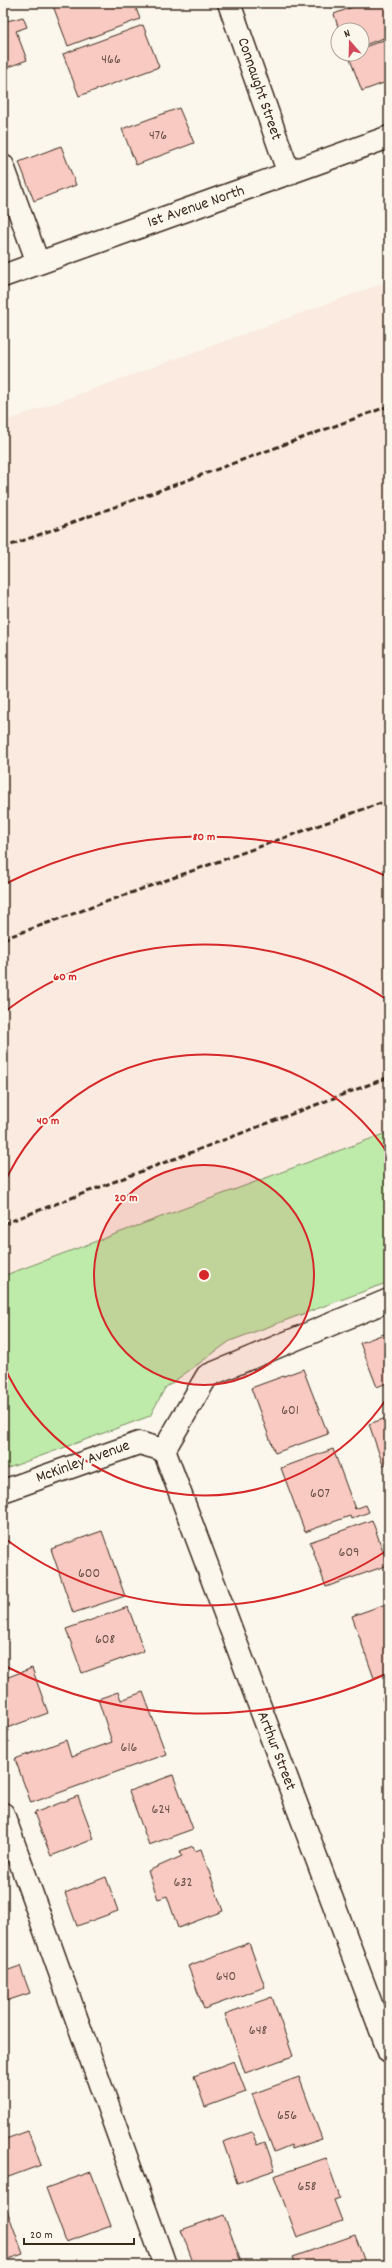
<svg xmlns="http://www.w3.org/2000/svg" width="392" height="2268" viewBox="0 0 392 2268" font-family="Dekko,sans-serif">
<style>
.built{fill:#faeadf}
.green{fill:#beeba9;stroke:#7c8a64}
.building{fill:#f9cac1;stroke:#3b2a1e}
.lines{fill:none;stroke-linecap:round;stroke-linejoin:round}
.minor-casing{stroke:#3b2a1e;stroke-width:25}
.major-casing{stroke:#3b2a1e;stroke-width:25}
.minor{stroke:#fbf7ec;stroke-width:22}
.major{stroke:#fbf7ec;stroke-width:22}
.rail{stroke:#3b2a1e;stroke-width:3;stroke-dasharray:6 3;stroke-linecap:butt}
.ring{fill:none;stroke:#d62828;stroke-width:2}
.labels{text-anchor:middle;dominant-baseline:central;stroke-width:4;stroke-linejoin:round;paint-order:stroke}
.number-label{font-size:14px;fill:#6a5247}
.street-label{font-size:16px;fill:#3b2a1e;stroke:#fbf7ec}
.centre{fill:#d62828;stroke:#fbf7ec;stroke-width:2}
.ring-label{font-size:12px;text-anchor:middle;font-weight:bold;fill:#d62828;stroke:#fbf7ec;stroke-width:4;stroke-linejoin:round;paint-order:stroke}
</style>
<rect width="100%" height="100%" fill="#fbf7ec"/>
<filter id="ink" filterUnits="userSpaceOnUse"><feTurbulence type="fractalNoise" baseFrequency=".025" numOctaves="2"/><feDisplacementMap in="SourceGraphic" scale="8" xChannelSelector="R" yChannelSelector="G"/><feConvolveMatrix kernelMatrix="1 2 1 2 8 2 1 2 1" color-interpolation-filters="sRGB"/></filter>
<g filter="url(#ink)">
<polygon class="built" points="389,281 389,1132 3,1276 3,422"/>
<polygon class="green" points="389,1132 389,1282 230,1341 165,1388 150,1416 3,1470 3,1276"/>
<g class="building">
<polygon points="52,3 134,3 140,19 68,46"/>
<polygon points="329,3 344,3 331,8"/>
<polygon points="363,3 389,3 389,36 362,46 362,30 339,30 334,14"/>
<polygon points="23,17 27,27 16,31 27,60 3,69 3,22"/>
<polygon points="143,25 159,67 79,96 63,54"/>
<polygon points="389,38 389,81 362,91 348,54 362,54 362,48"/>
<polygon points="179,108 194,143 136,165 122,129"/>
<polygon points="61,146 76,185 34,201 19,162"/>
<polygon points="389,1332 389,1382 377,1387 360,1343"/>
<polygon points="303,1369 328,1434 275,1453 251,1388"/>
<polygon points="389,1417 389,1463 383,1465 369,1424"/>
<polygon points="333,1449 355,1509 366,1505 369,1512 351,1519 350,1516 305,1532 281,1468"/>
<polygon points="372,1520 388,1565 326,1587 310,1542"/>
<polygon points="102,1531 125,1596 73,1613 51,1549"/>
<polygon points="389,1603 389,1672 374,1678 352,1616"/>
<polygon points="128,1607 144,1651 82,1673 66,1629"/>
<polygon points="32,1668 48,1713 4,1729 3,1679"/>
<polygon points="118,1692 121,1700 143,1692 166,1754 31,1803 15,1759 66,1740 71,1757 112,1742 98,1699"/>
<polygon points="389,1696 389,1718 382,1698"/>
<polygon points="173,1775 193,1829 149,1845 129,1791"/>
<polygon points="78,1796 94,1839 51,1856 34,1813"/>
<polygon points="193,1846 195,1851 201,1849 223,1911 178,1928 167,1896 158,1899 148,1871 182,1856 180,1851"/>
<polygon points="106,1877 118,1911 77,1926 65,1893"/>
<polygon points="249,1943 265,1987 204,2009 188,1966"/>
<polygon points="20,1966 30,1993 3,2002 3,1972"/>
<polygon points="272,1997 293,2056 245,2073 225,2014"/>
<polygon points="234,2061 246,2092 205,2107 194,2076"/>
<polygon points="299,2077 322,2139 292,2149 291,2145 274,2152 252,2094"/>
<polygon points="28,2131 41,2165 3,2179 3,2140"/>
<polygon points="252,2132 257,2145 265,2142 275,2170 237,2183 223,2142"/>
<polygon points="326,2158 340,2198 334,2200 342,2221 297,2237 274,2176"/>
<polygon points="91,2172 111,2226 66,2242 46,2188"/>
<polygon points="3,2199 23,2254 3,2261"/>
<polygon points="224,2215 242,2265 194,2265 181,2230"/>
<polygon points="355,2235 366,2265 296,2265 293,2257"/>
</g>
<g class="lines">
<g class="minor-casing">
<g id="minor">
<polyline points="229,3 289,174"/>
<polyline points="3,166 38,263"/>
<polyline points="164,1450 389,2052"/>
<polyline points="164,1450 207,1376 389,1300"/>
<polyline points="3,1491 139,1443 164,1450"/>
<polyline points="3,1814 165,2265"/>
</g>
</g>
<g class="major-casing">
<polyline id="major" points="3,276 389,137"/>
</g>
<use href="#minor" class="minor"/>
<use href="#major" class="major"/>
<g class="rail">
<polyline points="3,548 389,406"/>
<polyline points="3,939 389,800"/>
<polyline points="3,1224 389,1077"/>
</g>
</g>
</g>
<circle cx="204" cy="1275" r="110" fill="#d62828" fill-opacity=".12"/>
<g class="ring">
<circle cx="204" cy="1275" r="110"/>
<path d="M389 1395A220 220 0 0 1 3 1364M3 1186A220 220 0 0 1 389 1155"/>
<path d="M389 1549A330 330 0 0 1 3 1537M3 1013A330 330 0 0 1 389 1001"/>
<path d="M386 1674A439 439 0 0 1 5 1666M5 884A439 439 0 0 1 386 876"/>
</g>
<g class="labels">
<g class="number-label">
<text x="111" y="60">466</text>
<text x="158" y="136">476</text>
<text x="290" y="1411">601</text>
<text x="320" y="1494">607</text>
<text x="349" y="1553">609</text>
<text x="89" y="1574">600</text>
<text x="105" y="1640">608</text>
<text x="129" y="1748">616</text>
<text x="161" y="1810">624</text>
<text x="183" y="1883">632</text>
<text x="226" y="1977">640</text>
<text x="258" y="2031">648</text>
<text x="287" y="2116">656</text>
<text x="307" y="2187">658</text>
</g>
<g class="street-label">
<text transform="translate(259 89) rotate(71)">Connaught Street</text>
<text transform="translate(196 207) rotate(-19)">1st Avenue North</text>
<text transform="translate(83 1462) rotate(-20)">McKinley Avenue</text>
<text transform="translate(276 1751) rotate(69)">Arthur Street</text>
</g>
</g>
<circle cx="204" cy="1275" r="6" class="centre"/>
<g class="ring-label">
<text x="204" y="840">80 m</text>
<text x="65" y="980">60 m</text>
<text x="48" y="1124">40 m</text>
<text x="126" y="1201">20 m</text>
</g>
<rect width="392" height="2268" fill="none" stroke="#fbf7ec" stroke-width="16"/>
<rect x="8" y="8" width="376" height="2252" fill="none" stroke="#3b2a1e" stroke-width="1.5" filter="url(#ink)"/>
<g transform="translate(350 42) rotate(340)"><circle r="19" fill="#fbf7ec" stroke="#aea59a"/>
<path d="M0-3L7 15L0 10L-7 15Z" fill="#d1495b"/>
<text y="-6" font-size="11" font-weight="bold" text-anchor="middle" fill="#3b2a1e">N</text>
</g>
<path d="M24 2238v6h110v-6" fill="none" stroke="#3b2a1e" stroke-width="2"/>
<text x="30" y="2238" font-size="12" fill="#3b2a1e" stroke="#fbf7ec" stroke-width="3" paint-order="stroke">20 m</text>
</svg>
